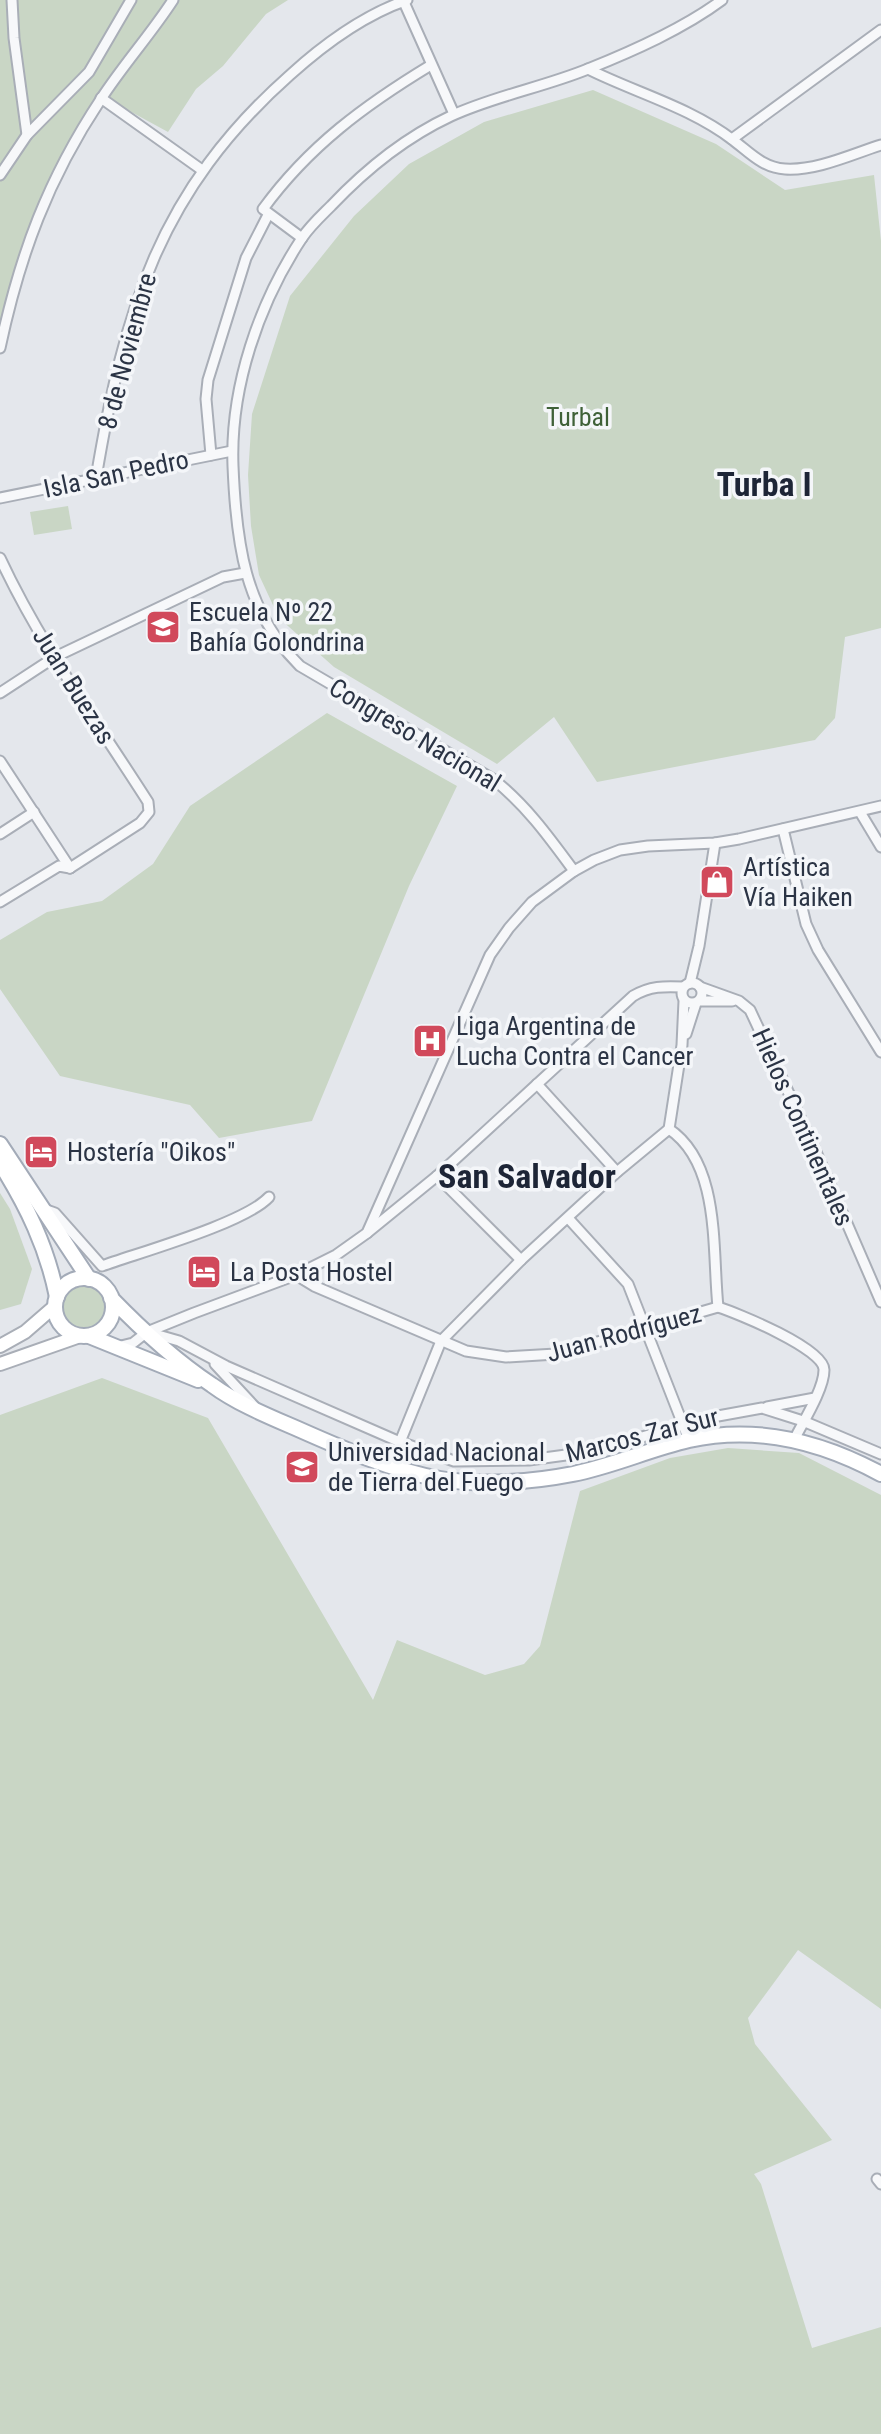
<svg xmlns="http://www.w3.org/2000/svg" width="881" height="2434" viewBox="0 0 881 2434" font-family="'Roboto Condensed',sans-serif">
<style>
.green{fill:#c9d6c5}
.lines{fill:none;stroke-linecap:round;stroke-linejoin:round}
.street-casing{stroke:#a9aeb7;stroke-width:13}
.secondary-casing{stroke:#a9aeb7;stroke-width:16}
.primary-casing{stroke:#a3abb8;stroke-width:18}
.street{stroke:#f7f8fa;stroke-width:9}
.secondary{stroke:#fff;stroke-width:12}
.primary{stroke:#fff;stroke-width:14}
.labels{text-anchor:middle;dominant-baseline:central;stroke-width:7;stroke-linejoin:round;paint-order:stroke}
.street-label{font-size:26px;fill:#2b3445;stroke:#f4f6f9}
.park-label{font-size:26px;fill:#3f6138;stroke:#f4f6f9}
.poi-label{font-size:26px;fill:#2b3445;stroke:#f4f6f9;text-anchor:start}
.district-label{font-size:34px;font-weight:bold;fill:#1d2536;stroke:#f4f6f9}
</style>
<rect width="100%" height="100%" fill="#e4e7ec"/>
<g class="green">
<polygon points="0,0 288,0 266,14 223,66 196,89 168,132 102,96 50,184 0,340"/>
<polygon points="593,90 716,144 785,190 874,175 881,241 881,628 845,637 835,718 815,740 597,782 554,717 497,764 334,667 279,618 259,575 251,526 248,475 252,414 290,296 354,216 409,164 484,122"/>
<polygon points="68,506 72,529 34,535 30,512"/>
<polygon points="327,713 457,786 409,886 312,1121 219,1138 190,1105 60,1076 0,989 0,940 47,912 102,901 153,864 190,806"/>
<polygon points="0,1193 10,1209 32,1269 21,1304 0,1310"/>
<circle cx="85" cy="1307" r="22"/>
<polygon points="102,1378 208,1418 373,1700 397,1640 485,1675 524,1664 540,1646 580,1491 670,1458 728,1448 799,1453 881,1495 881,2009 798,1950 748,2018 755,2044 832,2140 754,2174 761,2184 812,2348 881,2327 881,2434 0,2434 0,1415"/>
</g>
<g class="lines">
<g class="street-casing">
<g id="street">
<polyline points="12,0 14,38 27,135"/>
<polyline points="403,0 454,114"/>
<path d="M588 69C636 93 690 107 733 140 749 152 763 168 785 169 817 171 852 154 881 145"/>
<polyline points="101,98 202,170"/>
<polyline points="732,139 881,30"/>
<polyline points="0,175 27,135 89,72 131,0"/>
<path d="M302 238 263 209C309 146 365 105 431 65"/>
<path d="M0 348C20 254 48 179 101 99 123 65 151 34 173 0"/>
<polyline points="211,455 206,399 208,380 246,258 268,215"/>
<path d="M96 478C124 311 159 191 290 75 323 45 364 15 407 0"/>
<polyline points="0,498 232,451"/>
<path d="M0 558C40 644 97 722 148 802L149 812 140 823 70 868"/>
<polyline points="0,693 55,657 223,577 245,573"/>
<polyline points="0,761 70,868"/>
<polyline points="860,812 881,847"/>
<polyline points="783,829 806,924 818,950 881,1052"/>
<polyline points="0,834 34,812"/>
<path d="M574 871C549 837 526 805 493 779L300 666C244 611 236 541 233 466 230 387 259 303 302 238 310 226 321 216 331 206 366 169 404 138 451 116 494 96 544 87 588 69 633 51 683 29 722 0"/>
<polyline points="0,902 59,866 70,868"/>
<circle cx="692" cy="993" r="10"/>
<polyline points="690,983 699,946 715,843"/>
<polyline points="700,987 739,1001 750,1010 813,1145 881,1302"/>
<path d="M684 1001 682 1045 669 1129C721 1164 712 1250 718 1307"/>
<polyline points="699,1001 732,1001"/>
<polyline points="686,1034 696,1003"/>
<polyline points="537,1084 617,1172"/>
<polyline points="437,1176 521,1260"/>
<path d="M44 1209 55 1213 102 1266C141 1252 245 1223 269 1197"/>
<polyline points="568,1218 628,1284 689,1440"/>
<path d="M367 1233 437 1176 633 996C650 986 664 986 683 987"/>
<path d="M296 1275 314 1286 466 1351 506 1357 556 1354 718 1307C737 1313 825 1349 824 1370 824 1389 803 1422 794 1440"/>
<polyline points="151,1333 179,1341 226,1366 400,1442 454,1461 529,1460 566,1455 618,1444 707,1418 762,1408 803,1421 881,1454"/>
<polyline points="117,1347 133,1343 147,1332 194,1313 296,1275 336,1255 367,1233 490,955 509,928 532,902 574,871 594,860 620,850 648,846 715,843 739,839 881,806"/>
<polyline points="215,1364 254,1406"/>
<polyline points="767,1407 815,1398"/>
<polyline points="400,1442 441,1341 521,1260 617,1172 669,1129"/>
<polyline points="877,2179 881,2184"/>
</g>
</g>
<g class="secondary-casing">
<g id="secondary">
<polyline points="0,1346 25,1332 55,1306"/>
<polyline points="0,1364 80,1336"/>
</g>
</g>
<g class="primary-casing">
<g id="primary">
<polyline points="0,1144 89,1279"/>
<path d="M0 1163C27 1206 47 1247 57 1297"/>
<circle cx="84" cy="1307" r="29"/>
<path d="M111 1298C141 1329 176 1361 212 1385 238 1404 268 1416 298 1429 343 1449 391 1470 440 1479 481 1486 532 1482 573 1474 613 1466 650 1449 689 1440 756 1425 822 1442 881 1474"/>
<polyline points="89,1336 198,1380"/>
</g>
</g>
<use href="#street" class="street"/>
<use href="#secondary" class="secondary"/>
<use href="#primary" class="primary"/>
</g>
<defs>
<g id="school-square" transform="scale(1.8)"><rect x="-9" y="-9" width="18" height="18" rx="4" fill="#d1495b" stroke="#f4f6f9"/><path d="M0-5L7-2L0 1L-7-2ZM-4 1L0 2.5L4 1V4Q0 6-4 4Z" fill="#fff"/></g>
<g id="shop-square" transform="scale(1.8)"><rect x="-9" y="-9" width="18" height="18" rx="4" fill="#d1495b" stroke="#f4f6f9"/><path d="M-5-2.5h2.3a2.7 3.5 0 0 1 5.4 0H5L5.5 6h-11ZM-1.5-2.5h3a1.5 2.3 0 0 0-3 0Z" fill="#fff"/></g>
<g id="hospital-square" transform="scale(1.8)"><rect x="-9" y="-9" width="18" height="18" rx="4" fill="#d1495b" stroke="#f4f6f9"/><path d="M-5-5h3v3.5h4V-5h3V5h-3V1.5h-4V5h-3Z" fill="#fff"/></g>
<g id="hotel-square" transform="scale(1.8)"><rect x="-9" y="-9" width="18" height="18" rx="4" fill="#d1495b" stroke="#f4f6f9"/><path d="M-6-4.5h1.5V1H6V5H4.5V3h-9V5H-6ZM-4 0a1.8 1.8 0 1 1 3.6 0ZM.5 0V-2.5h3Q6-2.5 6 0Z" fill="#fff"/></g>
<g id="university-square" transform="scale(1.8)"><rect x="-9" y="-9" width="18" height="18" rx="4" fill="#d1495b" stroke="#f4f6f9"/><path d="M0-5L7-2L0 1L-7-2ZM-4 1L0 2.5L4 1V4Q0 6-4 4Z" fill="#fff"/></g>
</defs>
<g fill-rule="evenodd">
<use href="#school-square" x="163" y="627"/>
<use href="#shop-square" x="717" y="882"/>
<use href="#hospital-square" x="430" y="1041"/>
<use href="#hotel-square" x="41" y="1152"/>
<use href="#hotel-square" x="204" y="1272"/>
<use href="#university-square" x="302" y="1467"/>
</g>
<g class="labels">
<g class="street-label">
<text transform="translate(127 351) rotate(-75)">8 de Noviembre</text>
<text transform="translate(116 474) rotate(-12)">Isla San Pedro</text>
<text transform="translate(74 686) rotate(58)">Juan Buezas</text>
<text transform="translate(415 735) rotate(31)">Congreso Nacional</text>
<text transform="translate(803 1127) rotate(66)">Hielos Continentales</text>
<text transform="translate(624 1333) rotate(-15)">Juan Rodríguez</text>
<text transform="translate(642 1435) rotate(-14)">Marcos Zar Sur</text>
</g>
<g class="park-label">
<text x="578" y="417">Turbal</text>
</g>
<g class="poi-label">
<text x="189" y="612">Escuela Nº 22<tspan x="189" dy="30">Bahía Golondrina</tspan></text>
<text x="743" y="867">Artística<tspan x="743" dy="30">Vía Haiken</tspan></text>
<text x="456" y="1026">Liga Argentina de<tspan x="456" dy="30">Lucha Contra el Cancer</tspan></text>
<text x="67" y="1152">Hostería "Oikos"</text>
<text x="230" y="1272">La Posta Hostel</text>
<text x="328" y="1452">Universidad Nacional<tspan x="328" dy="30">de Tierra del Fuego</tspan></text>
</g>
<g class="district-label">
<text x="764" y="484">Turba I</text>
<text x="527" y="1176">San Salvador</text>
</g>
</g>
</svg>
